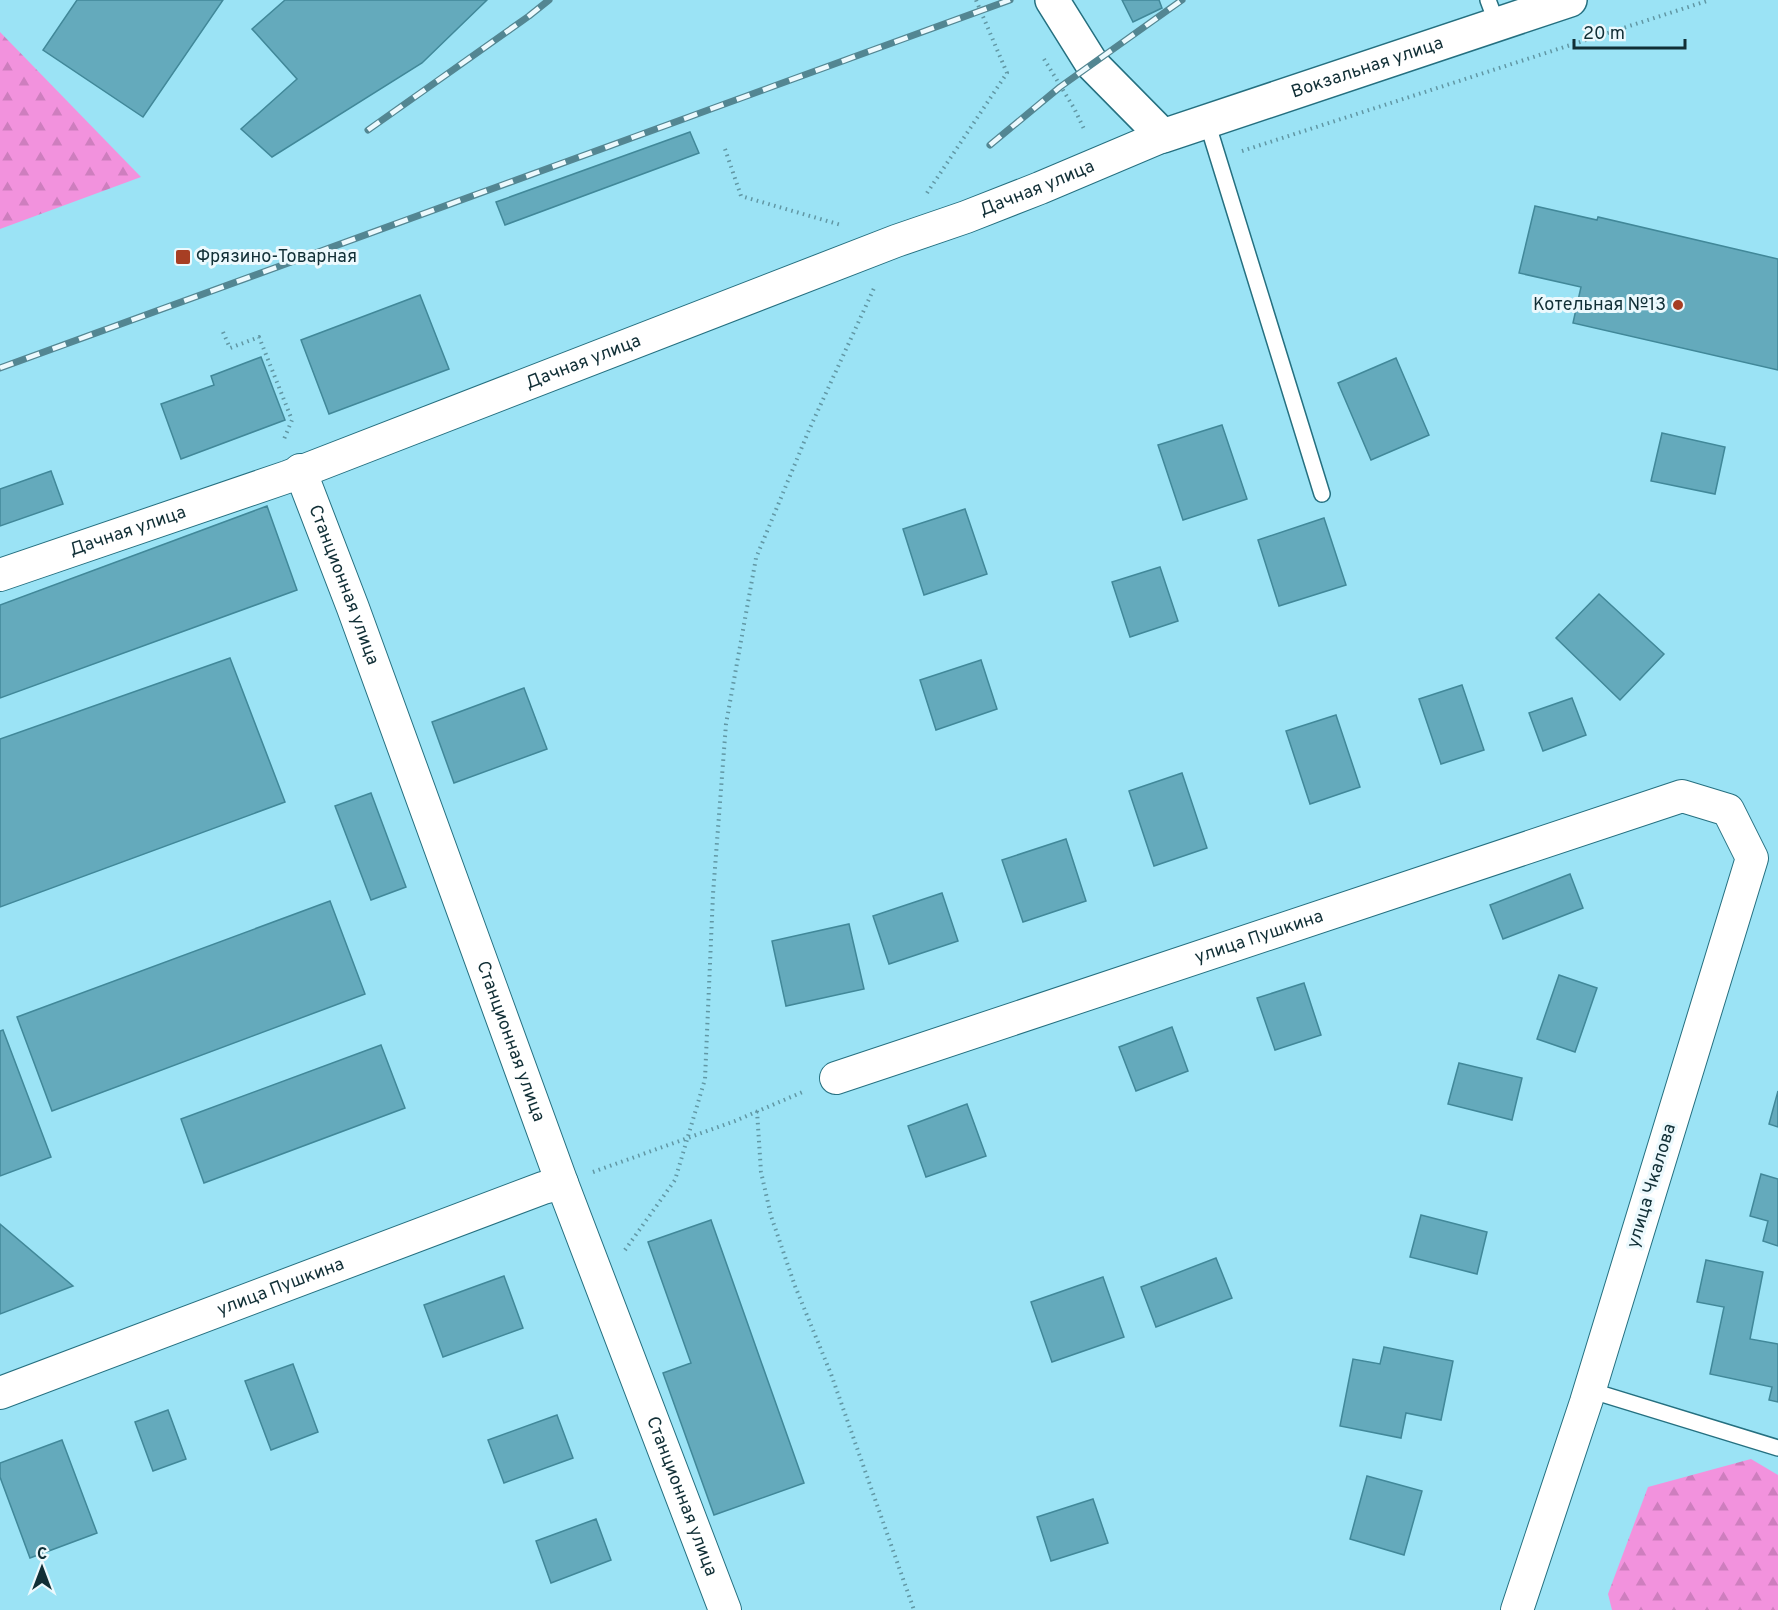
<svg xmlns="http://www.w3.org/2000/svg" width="1778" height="1610" viewBox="0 0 1778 1610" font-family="Overpass,sans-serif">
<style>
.forest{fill:url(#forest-firs)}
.building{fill:#64aabc;stroke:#418899;stroke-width:1.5}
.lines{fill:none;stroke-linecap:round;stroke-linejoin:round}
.service-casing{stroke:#257080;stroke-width:18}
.minor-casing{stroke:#257080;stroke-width:34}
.tertiary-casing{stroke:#257080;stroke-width:36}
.path{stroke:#6197a4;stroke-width:4;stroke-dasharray:1.5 4.5;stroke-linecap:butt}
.service{stroke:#fff;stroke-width:15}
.minor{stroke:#fff;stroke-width:32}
.tertiary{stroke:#fff;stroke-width:33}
.rail-casing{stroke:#538692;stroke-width:7}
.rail{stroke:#ecf9fd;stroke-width:4.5;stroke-dasharray:14;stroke-linecap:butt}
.poi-dot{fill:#a73e23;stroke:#ecf9fd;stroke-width:2}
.labels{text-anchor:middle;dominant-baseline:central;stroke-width:6;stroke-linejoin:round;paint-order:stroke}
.street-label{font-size:18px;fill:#112f36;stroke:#ecf9fd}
.poi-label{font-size:18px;fill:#112f36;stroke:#ecf9fd;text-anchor:start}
</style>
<defs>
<pattern id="forest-firs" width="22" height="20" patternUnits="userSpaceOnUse" patternTransform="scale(1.5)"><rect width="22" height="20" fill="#f292dd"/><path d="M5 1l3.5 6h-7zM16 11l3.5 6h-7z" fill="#ce7ebe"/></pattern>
</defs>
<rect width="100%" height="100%" fill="#9be3f5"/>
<g class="forest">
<polygon points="0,32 141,177 0,229"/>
<polygon points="1751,1459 1778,1475 1778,1610 1612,1610 1608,1594 1648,1487"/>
</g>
<g class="building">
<polygon points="77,0 223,0 143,117 43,50"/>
<polygon points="285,0 487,0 422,63 272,157 241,129 297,79 252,29"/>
<polygon points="1122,0 1159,0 1162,8 1133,22"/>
<polygon points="690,132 699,153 505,225 496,202"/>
<polygon points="1535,206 1597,220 1598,217 1778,259 1778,370 1573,323 1581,287 1519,273"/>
<polygon points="420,295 449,369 329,414 301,340"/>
<polygon points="261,357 285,420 181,459 161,404 214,385 211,376"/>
<polygon points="1396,358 1429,435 1371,460 1338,383"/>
<polygon points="1222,425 1247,499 1183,520 1158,445"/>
<polygon points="1662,433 1725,447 1715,494 1651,481"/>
<polygon points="51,471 63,504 0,526 0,489"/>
<polygon points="267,506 297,590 0,698 0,605"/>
<polygon points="965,509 987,574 924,595 903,529"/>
<polygon points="1324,518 1346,585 1279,606 1258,540"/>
<polygon points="1160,567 1178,621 1130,637 1112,582"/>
<polygon points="1599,594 1664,654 1620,700 1556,638"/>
<polygon points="230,658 285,802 0,907 0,739"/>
<polygon points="981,660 997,709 936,730 920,680"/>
<polygon points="1462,685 1484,750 1441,764 1419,699"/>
<polygon points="524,688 547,749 454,783 432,722"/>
<polygon points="1572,698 1586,735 1543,751 1529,713"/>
<polygon points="1336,715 1360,787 1310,804 1286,731"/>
<polygon points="1182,773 1207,848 1154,866 1129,791"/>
<polygon points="371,793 406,887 371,900 335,806"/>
<polygon points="1066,839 1086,901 1023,922 1002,860"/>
<polygon points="1570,874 1583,908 1503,939 1490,905"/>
<polygon points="942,893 958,941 889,964 873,916"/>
<polygon points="330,901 365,994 52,1111 17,1017"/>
<polygon points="849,924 864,989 786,1006 772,941"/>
<polygon points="1559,975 1597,988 1575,1052 1537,1039"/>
<polygon points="1304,983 1321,1035 1275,1050 1257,998"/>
<polygon points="1172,1027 1188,1071 1136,1091 1119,1047"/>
<polygon points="3,1030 51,1157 0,1176 0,1031"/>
<polygon points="381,1045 405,1108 204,1183 181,1119"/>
<polygon points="1459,1063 1522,1078 1512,1120 1448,1104"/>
<polygon points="1778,1091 1778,1127 1769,1124"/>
<polygon points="967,1104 986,1156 926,1177 908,1126"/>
<polygon points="1761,1174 1778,1179 1778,1246 1763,1241 1768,1221 1750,1216"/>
<polygon points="1421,1215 1487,1232 1477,1274 1410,1257"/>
<polygon points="711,1220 804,1483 714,1515 663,1373 691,1363 648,1242"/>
<polygon points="0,1224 73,1286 0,1314"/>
<polygon points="1216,1258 1232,1298 1156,1327 1141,1287"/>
<polygon points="1706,1260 1763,1272 1750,1339 1778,1344 1778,1402 1769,1400 1772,1387 1710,1374 1724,1307 1697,1302"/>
<polygon points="504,1276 523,1328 443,1357 424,1305"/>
<polygon points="1103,1277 1124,1337 1052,1362 1031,1302"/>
<polygon points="1384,1347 1453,1361 1441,1420 1406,1413 1401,1438 1340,1426 1353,1359 1380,1364"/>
<polygon points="293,1364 318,1432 271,1450 245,1381"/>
<polygon points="168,1410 186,1459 153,1471 135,1422"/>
<polygon points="557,1415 573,1458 504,1483 488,1440"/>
<polygon points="62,1440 97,1533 30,1558 0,1477 0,1463"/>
<polygon points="1367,1476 1422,1491 1404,1555 1350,1539"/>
<polygon points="1093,1499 1108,1543 1051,1561 1037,1517"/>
<polygon points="596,1519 611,1560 551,1583 536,1541"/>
</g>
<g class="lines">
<g class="service-casing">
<g id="service">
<polyline points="1488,0 1497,24"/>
<polyline points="1207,122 1322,494"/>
<polyline points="1589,1390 1778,1448"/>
</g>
</g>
<g class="minor-casing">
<g id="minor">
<path id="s1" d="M300 470 353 608 562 1183 725 1610"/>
<path id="s2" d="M0 575 287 477 896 241 966 217 1040 188 1163 136"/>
<path id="s3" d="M836 1078 1682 796 1728 810 1752 858 1586 1402 1517 1610"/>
<path id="s4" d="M0 1393 543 1188 562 1183"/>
</g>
</g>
<g class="tertiary-casing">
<g id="tertiary">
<path id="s5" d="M1052 0 1092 64 1163 136 1570 0"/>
</g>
</g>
<g class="path">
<polyline points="1044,59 1074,108 1085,131"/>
<polyline points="725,149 741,196 841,225"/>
<polyline points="1242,151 1710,0"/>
<polyline points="927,193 1007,73 976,0"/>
<polyline points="223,332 230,348 259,337 292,420 284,439"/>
<polyline points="757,1111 761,1172 771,1216 795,1286 831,1374 914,1610"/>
<polyline points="593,1172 735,1121 805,1091"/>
<polyline points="625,1250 675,1180 705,1079 713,894 726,724 756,558 809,430 875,286"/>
</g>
<use href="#service" class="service"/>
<use href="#minor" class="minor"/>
<use href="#tertiary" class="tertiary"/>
<g class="rail-casing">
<g id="rail">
<polyline points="368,130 529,16 549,0"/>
<polyline points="990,145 1060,87 1182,0"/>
<polyline points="0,368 1010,0"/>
</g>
</g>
<use href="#rail" class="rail"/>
</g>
<g class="poi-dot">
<rect x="175" y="249" width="16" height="16" rx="3"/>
<circle cx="1678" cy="305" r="6"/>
</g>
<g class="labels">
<g class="street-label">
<text stroke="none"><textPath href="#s5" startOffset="392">Вокзальная улица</textPath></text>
<text stroke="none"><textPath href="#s2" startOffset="1107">Дачная улица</textPath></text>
<text stroke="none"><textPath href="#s2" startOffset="621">Дачная улица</textPath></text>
<text stroke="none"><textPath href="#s2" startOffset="135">Дачная улица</textPath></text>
<text stroke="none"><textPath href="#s1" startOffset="123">Станционная улица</textPath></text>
<text stroke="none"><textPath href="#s3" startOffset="446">улица Пушкина</textPath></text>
<text stroke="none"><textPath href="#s1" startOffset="609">Станционная улица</textPath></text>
<text transform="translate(1652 1186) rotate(-73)">улица Чкалова</text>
<text stroke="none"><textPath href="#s4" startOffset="300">улица Пушкина</textPath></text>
<text stroke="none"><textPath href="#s1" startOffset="1095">Станционная улица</textPath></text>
</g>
<g class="poi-label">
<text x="196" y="257">Фрязино-Товарная</text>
<text x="1666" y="305" text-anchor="end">Котельная №13</text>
</g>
</g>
<g transform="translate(42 1568)" stroke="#ecf9fd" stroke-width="4.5" paint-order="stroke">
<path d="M0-4.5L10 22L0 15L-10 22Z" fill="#112f36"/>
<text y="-9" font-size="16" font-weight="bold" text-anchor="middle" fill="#112f36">С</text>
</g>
<path d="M1574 39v9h111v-9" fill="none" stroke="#112f36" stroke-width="3"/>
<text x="1583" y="39" font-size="18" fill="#112f36" stroke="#ecf9fd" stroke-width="4.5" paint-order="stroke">20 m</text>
</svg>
